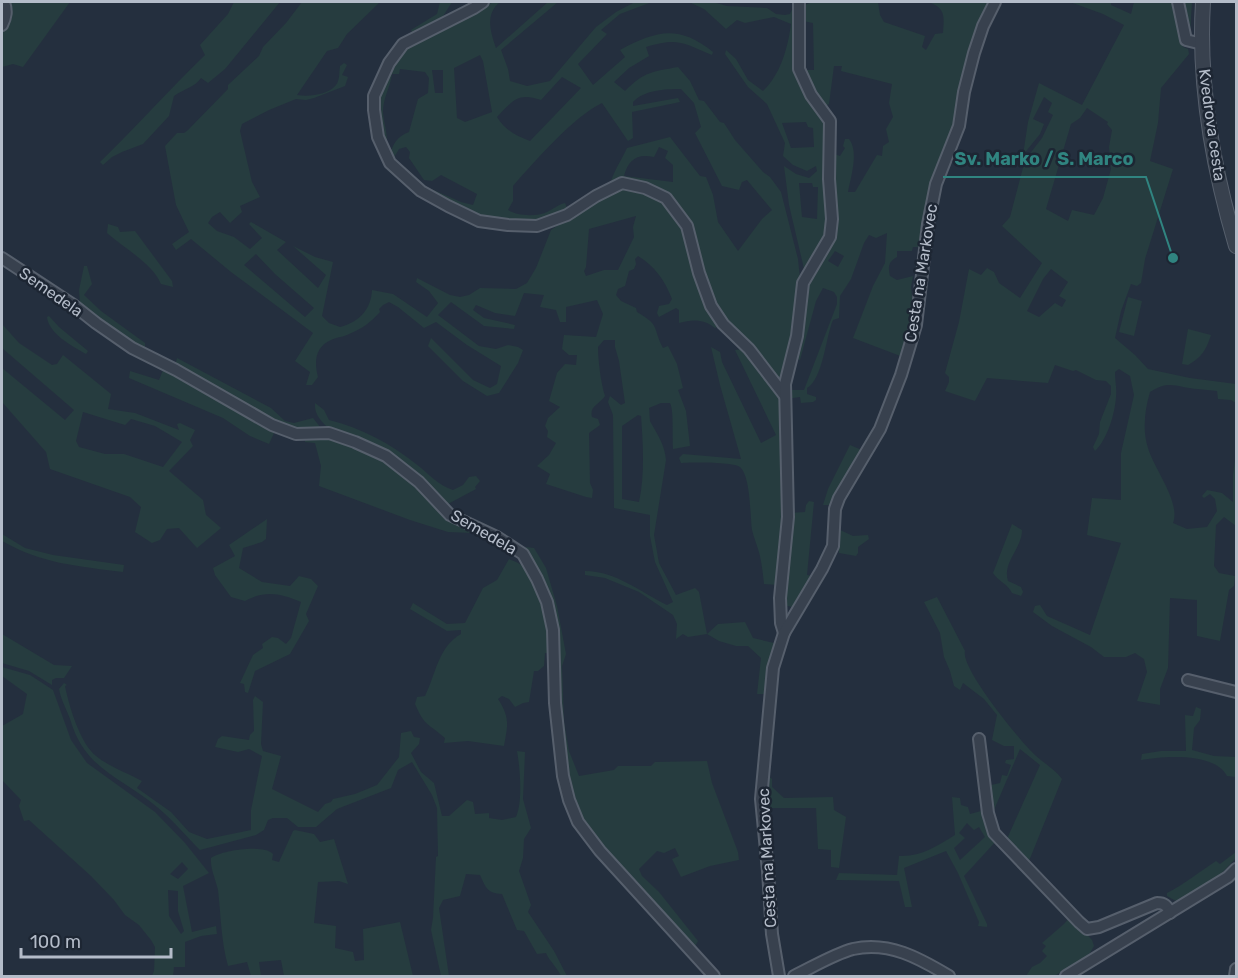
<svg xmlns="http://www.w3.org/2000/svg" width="1238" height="978" viewBox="0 0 1238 978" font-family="Rubik,sans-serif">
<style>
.green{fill:#263c3f;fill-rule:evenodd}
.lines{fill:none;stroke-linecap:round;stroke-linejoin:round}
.minor-casing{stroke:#565f6c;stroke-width:14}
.tertiary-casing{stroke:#565f6c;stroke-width:16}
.minor{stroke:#38414e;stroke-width:10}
.tertiary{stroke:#38414e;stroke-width:14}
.labels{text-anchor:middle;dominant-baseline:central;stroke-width:5;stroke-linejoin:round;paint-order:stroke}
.street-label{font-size:16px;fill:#b4bcc9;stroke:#1d2633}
.leader{fill:none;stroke:#308480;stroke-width:2}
.callout-dot{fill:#308480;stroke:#1d2633;stroke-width:2}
.callout-label{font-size:18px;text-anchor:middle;font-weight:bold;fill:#308480;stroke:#1d2633;stroke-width:5;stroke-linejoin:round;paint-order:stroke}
</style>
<rect width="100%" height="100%" fill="#242f3e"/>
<g class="green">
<path d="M9 2H70L23 67 13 64 2 67C2 56 0 44 2 33 3 20 15 19 9 2Z"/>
<path d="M234 2H280L225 69 208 83 201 78C195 87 184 89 174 96L169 116 143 144 122 152 112 157 103 165 100 162C136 127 169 90 205 55L200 45 228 14Z"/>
<path d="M302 2H380L347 34 338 48 327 51 297 95C309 97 328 95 336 85 340 80 339 72 340 66L344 63 347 65 342 75 348 77 345 86 314 98 306 100 296 99 269 110 242 124 240 131 252 182 260 197 240 206 242 212 230 223 220 212 212 217 208 223 217 231 234 237 250 249 262 238 249 224 251 222 286 242 277 250 318 288 326 275 293 246 315 257 333 262 322 316 329 323 340 327C360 322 371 309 372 290L393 294 427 317 438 303 429 291 416 282 417 278 450 295 460 297 469 295 480 288 516 289 527 283 536 268 551 230 590 204 623 187 638 188 662 198 680 218 720 326 715 328C704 319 693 319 679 323V310L676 308 659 317 657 313 659 306 669 304 672 299C665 281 655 266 638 256L635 259 636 264 634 269 629 271 625 286 618 289 616 295 621 301 636 308 637 312C661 326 652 327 663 348L668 346 677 364 683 388 678 390 686 411 690 446 673 449C672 438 674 410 670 403H661L649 408C650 413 649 420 651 423 658 435 665 446 666 460L654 535 659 563 676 595 695 588 699 592 707 634 718 624 745 622 753 638 774 643 767 694H757L761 658 748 646H736L719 641 707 634 688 637 683 634 676 639 677 624 673 615 639 592 605 578 585 575V571C616 571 640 592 667 605L673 602 655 562 650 536V515L614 508 613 415 608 402 610 396 621 405 625 403 619 361 615 347V340H604L598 347C598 360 601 384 605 396 600 404 589 406 592 417L598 419 600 425 589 433 590 483 593 490 592 498 586 497 546 484 550 474 537 466 549 455 556 443 547 437 548 431 545 426 548 418 560 407 549 401 557 373 565 364 576 365 577 355H569L562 349 564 335 596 337 603 314 597 300 566 307V322H560L556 310 540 307 544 295 524 293 515 316 495 313 476 305 473 310 484 318 515 325 514 329 484 326 451 302 438 315 479 346 496 349 508 345 518 347 523 350 518 363 499 393 487 396 463 381 428 346 431 338 473 380 490 388 497 384 501 366 467 345 436 322 424 328 398 307 389 302 383 305 379 309 380 312C371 322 362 329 349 334 344 337 337 337 331 340 315 347 314 362 318 377L312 385H306L310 372 295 361 313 333 231 272 191 239 176 250 172 244 189 232 176 205 165 146 177 133H184L188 130 228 89V85L259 56 263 47 286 23ZM636 216 633 227 634 237 618 270H604L586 276 584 271 586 267 589 229ZM256 254 275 274 314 308 305 317 244 265ZM638 415 641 416C643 444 645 474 639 502L622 499V426Z"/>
<polygon points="440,2 452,2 440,21 413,34 411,30 437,14"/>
<path d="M493 2H500C485 14 490 31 496 48L548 2H558L501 50 508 69 510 81 527 86 550 81 596 27 616 12 635 2H652L620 14 601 30 607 34 578 64 593 85 625 57 620 50C656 31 678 24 713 52L712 55C683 43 678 37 646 47L649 56 629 68 614 82 625 91C645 71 652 72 678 67L690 81 699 100 704 101 720 122 724 123 735 140 763 172 770 177 781 192 798 259 800 278 796 317 784 377 776 378 725 320 715 305 668 195 610 185C613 172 621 161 627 148L670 137 700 176 706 177 713 195 718 222 738 251 762 219 772 210 747 180 742 182 739 190 722 186 695 133 701 127 694 103 681 89C665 89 644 90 633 102V106L678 98 680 102 632 112 633 138 628 141 602 103C573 117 535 161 513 186V201L508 210C518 216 536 217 547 212 554 209 557 205 565 203L568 210 539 222 482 219 459 209 404 175 408 171 422 185 461 202 473 205 477 194 441 175 432 181 424 180 409 158 410 152 406 147 399 149 393 159 390 156C392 145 397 136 409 132L418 99 428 93 429 78 425 72 400 69 399 74H392C390 88 383 98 383 112 384 125 390 140 385 151L379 130V88L397 54 420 36 466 19ZM480 55 483 61 492 112 465 122 457 118 454 68ZM432 70H443V93H435ZM562 77 581 88 530 141C516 136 505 130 497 117 513 101 517 92 541 100ZM659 147 668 151 665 158 673 165V182L624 176C628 160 637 153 654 157Z"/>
<path d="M689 2H713L727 6 767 8 776 14 785 15 790 14 794 5 795 47 826 121 829 230 805 273 789 205 784 166 796 174 809 178 817 171 816 166 807 171 793 165 783 156 785 143 767 104 748 87 725 54 726 50 736 59 748 80 763 91C781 74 788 47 791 24L774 17 745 23 737 20 726 29 704 9ZM806 122 808 127 813 128 814 147 791 148 782 123ZM799 183H812L813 187H818L817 219 802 217Z"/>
<path d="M809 2H878L880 15 884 22 925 36 922 47 926 50 935 34 943 33C944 16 946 9 929 2H992L922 231 920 247H913L912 251H897V257C888 262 888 267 890 276L897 280 913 276 911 287 914 315 903 357 853 338 873 286 885 263 887 233 876 238 869 235 864 243 851 279 840 296 839 318 833 320C826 336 823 379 807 388V394L816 397V400L813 402 801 403 800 397 786 399 789 390H804L837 304V297L834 292 823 288 816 301 800 360 794 358 807 282 832 238 831 153 840 156 845 148 843 146 845 139H849C859 152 851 176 848 192H855L877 155 882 156 883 146 889 142 886 129 893 117 889 103 892 84 841 71 842 66H834L829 104 823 107 801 70H814L813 23 803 21 805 5 810 3ZM835 251 844 256 838 267 828 261Z"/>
<path d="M1070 2H1111V5L1131 14 1134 2H1174L1183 47 1188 49 1189 54 1161 88 1158 123 1150 161 1173 169 1145 259 1141 283 1137 286 1131 284 1121 311 1115 338 1135 355 1148 369 1190 378 1236 384V403L1231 400 1218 399 1217 391C1211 390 1204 390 1198 389 1177 388 1170 379 1150 392 1145 409 1142 430 1148 448 1154 469 1181 502 1173 523L1187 529 1207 527 1217 511 1215 499 1210 494 1204 498 1202 496 1207 490 1222 493 1233 502V475L1236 452V526L1224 517 1216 525 1214 566 1219 573 1235 576 1234 586 1229 590 1220 641 1197 636V600L1170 598 1168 668 1160 689V705L1137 701 1147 672 1144 659 1135 653 1126 657H1104L1091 647 1052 626 1033 612 1035 606 1040 605 1047 616 1090 635 1121 543 1087 535 1092 498 1121 500V453L1134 395 1130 376 1119 369 1115 372C1115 381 1117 389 1116 397 1115 414 1107 440 1095 451L1093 447 1099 434 1100 422 1111 394V386L1106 381 1096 380 1076 370 1073 371 1055 365 1048 383 987 378 975 401 945 391 949 382V377L945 373 959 322 969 269 981 275 987 268 994 272 999 283 1020 298 1042 263 1002 226 1010 217 1025 160 1042 138 1053 115 1048 112 1052 103 1044 97 1033 119 1044 124 1040 134 1023 155 1028 122 1039 83 1082 105 1124 25 1103 14ZM1087 108 1108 122 1107 124 1112 130 1109 147 1111 169 1103 198 1094 215 1072 210 1068 221 1046 209 1071 124 1080 118ZM1051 269 1068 282 1059 296 1066 300 1062 307 1055 303 1039 317 1027 311 1043 279Z"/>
<polygon points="1181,2 1192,2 1190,35 1188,34"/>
<path d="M108 224 118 227 120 232 135 231 172 281 173 287 161 284C153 264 124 248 107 233Z"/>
<polygon points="84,266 87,266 92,284 84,295 101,311 145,343 145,351 80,304 79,290"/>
<polygon points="1128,297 1142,301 1134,336 1119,332"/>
<path d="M49 316 59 327 88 351 86 354C72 346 49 334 47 317Z"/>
<path d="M2 324 19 343 52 365 57 364 63 355 111 394 108 409 135 413 179 430 177 424 180 423 195 430 190 440 193 446 169 471 203 500 206 515 221 528 197 548 179 528 167 529 160 540 152 543 135 532 141 507 130 497 50 469 46 452 2 402V368L65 420 74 410 2 348ZM83 412 125 425 131 419 155 426 182 442 163 467 124 454H105L79 447 76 441Z"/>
<path d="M1188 329 1211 335C1206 350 1202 357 1188 365L1182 364Z"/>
<path d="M711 347 720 352 722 362 761 443 776 435 735 350 743 349 776 391 779 401 782 426V526L779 585 764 584C763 575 762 565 760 556 758 547 754 539 752 530 750 516 751 477 740 467 734 462 690 462 681 463L679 458 683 454 741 459 720 385Z"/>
<polygon points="177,358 271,408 285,421 294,423 313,418 321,428 297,429 273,422 175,366"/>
<polygon points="163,370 197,386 275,431 269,444 250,436 223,418 129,378 130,371 159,380"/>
<path d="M315 403 324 410 329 420C361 428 390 443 416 464 428 473 439 486 453 490L463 485 469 477 476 476 480 481 475 487 476 489 446 505 432 489 330 430C322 422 314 415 315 403Z"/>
<path d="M326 437C382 448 430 495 475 529L472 533 448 532 410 520 319 486 321 466 315 443 305 442V440Z"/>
<polygon points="850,445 864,451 833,505 823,505 828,489"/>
<polygon points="809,501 814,502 807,575 815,576 797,608 783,605 788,513 805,512 806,505"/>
<path d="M267 519 266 539 262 542 243 548 239 568 262 582 290 586 299 576 311 579 318 586 306 614 309 621 290 654 255 671 248 693 245 692 244 684 240 683 253 655 263 648 262 644 272 637 278 638 286 644 291 638 301 602C280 593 265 590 245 601L231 597 215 575 213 568 235 556 229 545Z"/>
<path d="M1012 524 1022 530C1022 549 1002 562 1008 581L1021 587 1023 592 1021 596 1012 593C1008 584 998 581 993 573Z"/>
<polygon points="838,529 853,536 868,535 869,539 858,547 858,553 856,556 839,553"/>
<path d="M2 534 25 548 53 555 124 565 123 572C77 566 43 564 2 541Z"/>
<polygon points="526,547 534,548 546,568 557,606 566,654 562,666 564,722 569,751 579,776 614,770 618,766 651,766 655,762 707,761 712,783 738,852 739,860 710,866 681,877 672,859 679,856 675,848 664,853 657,851 639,869 642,876 659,892 698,941 694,948 622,870 578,815 567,778 547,592 541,574 526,551"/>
<path d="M509 559C516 562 524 565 529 571 545 591 550 629 549 653H545L544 666 538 671H534L529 702 523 703 515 707 509 699 502 696 498 699C510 718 508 724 504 746L468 741 444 743 445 738C428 723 425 727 415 704L417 697 425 696C436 674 438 647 461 634V630L447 631 410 609 413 603 447 624 465 623 483 588 497 580Z"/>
<path d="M937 597 965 651C960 667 1017 737 1031 751 1040 761 1054 768 1062 779L1029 861 1006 841 1040 765 1020 749 991 817V785L1000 783 1002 775 1007 776 1011 765 1005 763 1006 760 1014 759V746H1004L992 740 997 715 984 699 963 683 960 690 954 686 950 671 944 657 940 633 924 602Z"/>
<polygon points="2,634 54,665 72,666 64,678 56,678 52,680 52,685 29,671 2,663"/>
<path d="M2 667 30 675 53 690 71 740 87 763 155 812 185 843 209 873 183 886 192 932 216 926 217 934 201 936 185 942V967H174L173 976H152L154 971 155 947 151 940 139 925 125 915 114 900 91 876 29 820 24 821 19 806 21 800 2 780V726L23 714 27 694 2 676ZM182 862 188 869 178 879 170 874ZM168 890 178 891V911L184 931 181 934 169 916Z"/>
<path d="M64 683 67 685 65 686C69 706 80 743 96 756 108 766 127 773 142 781L137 788 171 812 189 832 207 839 251 830V810L262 756 249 749 238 752 215 747 218 739 222 736 249 740 250 735 254 731 253 700 255 696 263 702 261 744 263 751 281 756 272 789 318 812 325 804 331 802 333 799 355 794 377 785 399 757 401 733 411 731 414 737 420 738 419 744 411 753 421 772 434 783 442 816H449L467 800 473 802 475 814 489 813V818L502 820 516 817C523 801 520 768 517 751L525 752 523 799 531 828 524 839 523 858 519 871 531 905 528 912 554 951 567 976H561C557 967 550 962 546 953L537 954 524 931 517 930 502 894C487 893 486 888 480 875L466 874 460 896 443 900 439 908 449 976H441L431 930 433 918 436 857 438 856 437 808 432 795 412 762 398 770 391 788 337 809 316 827H298L287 818H273L268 820 264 830 256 835 200 850C186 836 173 820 157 807 120 776 85 770 70 719 66 708 61 700 59 689Z"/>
<path d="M1196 707 1201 709 1200 720 1194 728 1192 750 1214 756 1236 757V777L1227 776C1215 752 1163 756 1141 760L1142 754 1161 751H1186L1185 715 1193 716Z"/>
<polygon points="763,770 772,779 772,787 784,798 833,797 834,810 846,817 839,868 831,867 831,850 818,849 816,808 764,808"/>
<path d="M952 797 960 798 961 805 968 807 970 814 985 810 997 840 964 876 987 924V927L978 926 979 922 958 873 946 851 904 868 912 907H905L899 881 836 880 839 873 897 875 899 856C921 857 937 846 955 835ZM967 823 974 830 979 827 985 837 960 860 954 848 965 838 959 833Z"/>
<path d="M295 830 314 834 320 842 334 839 348 884 339 881 318 882 314 923 336 926 335 948 353 952 355 961 364 960 363 929 400 922 413 976H284L281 960 259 962 261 976H251L247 962 228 966C221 941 221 916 218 890 216 880 210 869 211 858 222 850 264 844 273 854L272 860 279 862 293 831Z"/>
<path d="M1236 852V858L1216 879 1176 901 1167 896V893C1185 884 1199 872 1216 861L1220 864Z"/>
<polygon points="1070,917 1092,940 1094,946 1090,953 1077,963 1054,976 1026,976 1032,967 1040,963 1047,956 1042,951 1046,946 1042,943 1064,924"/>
</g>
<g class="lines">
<g class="minor-casing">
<g id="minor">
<polyline points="483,2 474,8 403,44 389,63 374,96 374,110 378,137 390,163 421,191 448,206 479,221 508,225 537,226 567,215 596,196 622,183 645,188 666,198 687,226 699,273 711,306 723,324 749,349 785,396"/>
<polyline points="1178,2 1186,40 1202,44"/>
<path d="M2 25C6 17 7 11 4 2"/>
<polyline points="2,258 72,304 96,323 132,348 176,370 272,425 296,434 329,433 355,442 386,456 419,482 450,515 497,537 523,554 537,579 547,602 553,630 555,703 563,776 569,800 578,822 600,851 714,976"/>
<polyline points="784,633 781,623 780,598 788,517 785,384 797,336 803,283 830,237 832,219 829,179 830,121 811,95 799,69 799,2"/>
<polyline points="1188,680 1236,692"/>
<path d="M979 739 988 813 994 833 1079 922 1087 929 1099 927 1157 903C1164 903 1167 905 1170 913"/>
<polyline points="779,976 772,934 768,871 761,799 773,668 784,633 822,569 833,546 835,509 839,498 880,429 901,375 916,325 928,224 936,184 959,126 964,92 974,53 983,26 995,2"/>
<path d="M794 976C811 968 834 954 853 949 889 941 919 958 949 976"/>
<polyline points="1066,976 1228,877 1236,869"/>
<polyline points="1235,976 1236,969"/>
</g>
</g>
<g class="tertiary-casing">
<path id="tertiary" d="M1203 2C1198 83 1213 168 1236 246"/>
</g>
<use href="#minor" class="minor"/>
<use href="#tertiary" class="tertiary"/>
</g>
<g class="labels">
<g class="street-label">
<text transform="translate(1212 125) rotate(82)">Kvedrova cesta</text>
<text transform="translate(921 273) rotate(-81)">Cesta na Markovec</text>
<text transform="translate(51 292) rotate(35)">Semedela</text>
<text transform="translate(484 532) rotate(30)">Semedela</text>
<text transform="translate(767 858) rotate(-93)">Cesta na Markovec</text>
</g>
</g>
<path class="leader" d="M1173 258L1146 177H943"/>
<circle class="callout-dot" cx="1173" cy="258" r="6"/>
<g class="callout-label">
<text x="1044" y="165">Sv. Marko / S. Marco</text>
</g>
<rect width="1238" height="978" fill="none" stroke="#b4bcc9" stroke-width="6"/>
<path d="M21 948v9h150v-9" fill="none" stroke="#b4bcc9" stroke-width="3"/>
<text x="30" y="948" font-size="18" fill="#b4bcc9" stroke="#1d2633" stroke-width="4.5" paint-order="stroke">100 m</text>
</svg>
